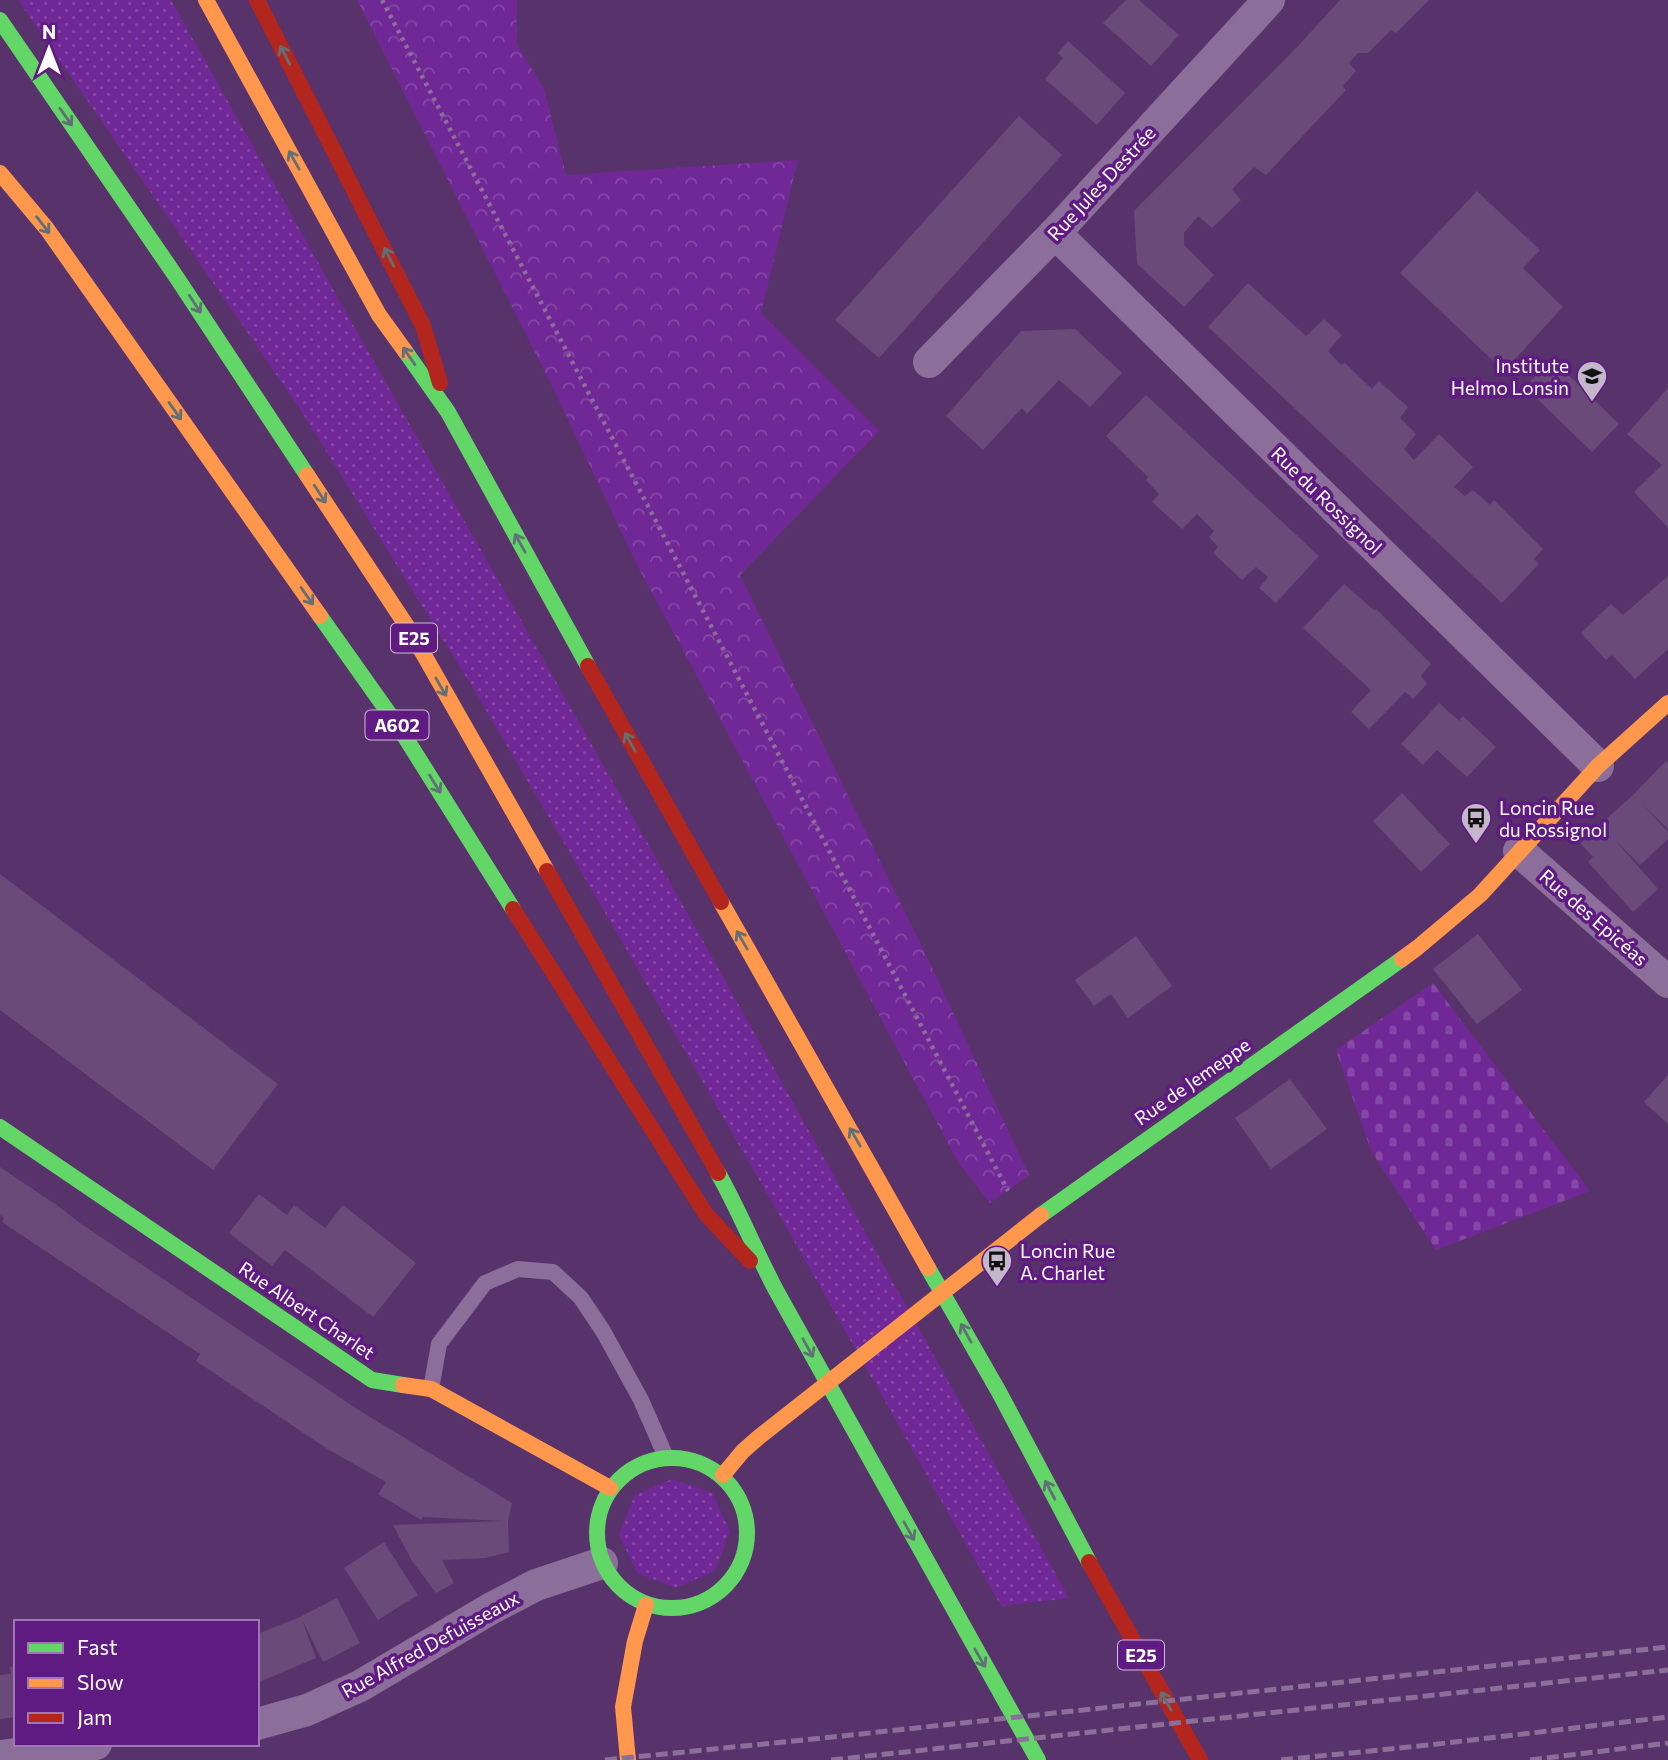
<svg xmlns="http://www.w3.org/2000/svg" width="1668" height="1760" viewBox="0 0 1668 1760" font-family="Commissioner,sans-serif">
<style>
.grass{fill:url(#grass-dots)}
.forest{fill:url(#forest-crowns)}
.cemetery{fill:url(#cemetery-stones)}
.building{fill:#6a4a79}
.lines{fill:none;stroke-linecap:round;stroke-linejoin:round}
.path{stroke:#8b6e99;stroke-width:4.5;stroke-dasharray:3.5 5;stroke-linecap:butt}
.lane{stroke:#8b6e99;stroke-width:16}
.street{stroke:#8b6e99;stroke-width:32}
.fast{stroke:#63d668;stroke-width:16}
.slow{stroke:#ff974d;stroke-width:16}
.jam{stroke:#b3261e;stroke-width:16}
.rail{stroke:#8b6f99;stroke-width:5;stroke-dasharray:12 5;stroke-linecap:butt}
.oneway{stroke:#616f76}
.labels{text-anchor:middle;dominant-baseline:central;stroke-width:7;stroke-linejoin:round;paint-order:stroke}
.shield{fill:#601b82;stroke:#cfbbda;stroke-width:2}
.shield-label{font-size:18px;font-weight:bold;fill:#fff}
.street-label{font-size:19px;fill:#fff;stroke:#601b82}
.poi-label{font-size:19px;fill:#fff;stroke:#601b82;text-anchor:start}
</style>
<defs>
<pattern id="grass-dots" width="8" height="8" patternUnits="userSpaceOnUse" patternTransform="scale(1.75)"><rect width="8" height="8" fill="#702896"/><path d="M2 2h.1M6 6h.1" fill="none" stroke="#8548a6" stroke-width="1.8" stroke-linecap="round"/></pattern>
<pattern id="forest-crowns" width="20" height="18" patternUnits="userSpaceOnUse" patternTransform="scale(1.75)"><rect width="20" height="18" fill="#702896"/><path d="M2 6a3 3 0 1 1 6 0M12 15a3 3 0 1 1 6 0" fill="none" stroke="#8548a6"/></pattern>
<pattern id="cemetery-stones" width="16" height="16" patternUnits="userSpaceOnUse" patternTransform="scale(1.75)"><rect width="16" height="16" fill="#702896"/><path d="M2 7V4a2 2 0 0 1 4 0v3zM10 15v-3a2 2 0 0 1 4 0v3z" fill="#8548a6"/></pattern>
</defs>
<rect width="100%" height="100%" fill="#58326b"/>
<g class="grass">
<polygon points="18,0 171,0 361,339 697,930 1069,1598 1001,1606 789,1232 625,947 473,688 298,406"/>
<polygon points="672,1479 712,1493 730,1531 715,1571 676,1588 637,1573 619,1535 634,1496"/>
</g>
<polygon class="forest" points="357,0 517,0 517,44 544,89 566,175 798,160 761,313 879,431 740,575 928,959 1029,1175 990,1203 958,1162 636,563 552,386"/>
<polygon class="cemetery" points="1433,983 1590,1191 1436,1250 1371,1151 1336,1050"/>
<g class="building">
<polygon points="1126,0 1139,0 1179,35 1151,66 1103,23"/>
<polygon points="1340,0 1429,0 1396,33 1391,30 1368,53 1358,53 1349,63 1356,71 1343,86 1346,90 1266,175 1254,167 1232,189 1241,200 1212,228 1198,216 1184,233 1184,245 1214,275 1184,307 1137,264 1134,211 1299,45"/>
<polygon points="1068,41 1125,93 1097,125 1045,79 1063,58 1058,53"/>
<polygon points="1019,116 1062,155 879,358 835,320"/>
<polygon points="1477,191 1540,250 1523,268 1563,307 1504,371 1400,273"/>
<polygon points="1248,283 1306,336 1324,319 1342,335 1328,351 1341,365 1345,363 1372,389 1379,381 1408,407 1400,418 1416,434 1404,449 1414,460 1439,434 1473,467 1454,487 1465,496 1473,490 1490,505 1494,500 1543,549 1534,559 1539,564 1502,603 1208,327"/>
<polygon points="1075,329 1122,373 1090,407 1059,380 1027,414 1022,408 983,450 946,416 1021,331"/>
<polygon points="1552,359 1619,424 1592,452 1525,387"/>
<polygon points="1668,388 1668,528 1634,492 1662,465 1627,434"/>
<polygon points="1146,395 1319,556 1276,603 1259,588 1268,577 1256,567 1242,580 1213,553 1218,547 1209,537 1214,531 1197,514 1182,529 1152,502 1159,494 1146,480 1148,477 1106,436"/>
<polygon points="1668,576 1668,649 1635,679 1612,655 1606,660 1581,633 1611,604 1623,615"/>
<polygon points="1344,584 1375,611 1376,609 1431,664 1421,676 1427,684 1413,699 1405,692 1369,729 1351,712 1371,690 1303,628"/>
<polygon points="1439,703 1459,721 1463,716 1496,747 1467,777 1437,750 1423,765 1401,744"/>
<polygon points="1666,761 1668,763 1668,829 1643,805 1668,832 1668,839 1640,865 1614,839 1658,889 1633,912 1588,862 1593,857 1580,843 1633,795"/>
<polygon points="1402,793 1450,844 1421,872 1373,821"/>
<polygon points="0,874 278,1084 213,1170 0,1010"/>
<polygon points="1478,934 1522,990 1477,1024 1433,969"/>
<polygon points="1136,936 1172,986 1128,1018 1111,994 1094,1006 1075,980"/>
<polygon points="1668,1075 1668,1124 1644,1102"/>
<polygon points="1290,1079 1327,1129 1271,1169 1235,1118"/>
<polygon points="0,1167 58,1206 80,1223 357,1409 512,1503 508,1521 509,1552 485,1558 442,1560 454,1583 436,1593 412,1561 393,1525 503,1521 423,1517 421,1520 378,1494 386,1482 329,1450 196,1361 200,1354 2,1222 4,1218 0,1215"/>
<polygon points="259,1194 287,1215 294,1205 325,1228 343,1205 416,1263 373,1317 285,1250 272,1266 229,1233"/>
<polygon points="384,1542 418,1595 378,1620 344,1568"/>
<polygon points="337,1598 360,1643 323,1662 302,1620 316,1658 257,1683 257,1634 300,1617"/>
<polygon points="16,1666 16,1717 0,1719 0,1675 11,1674 10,1667"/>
</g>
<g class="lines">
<polyline class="path" points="382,0 1008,1191"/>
<polyline class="lane" points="431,1389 439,1344 485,1283 518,1269 553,1272 581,1298 603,1331 641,1400 666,1457"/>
<g class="street">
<polyline points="1055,233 1598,766"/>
<polyline points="929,362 1055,233 1269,0"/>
<polyline points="1519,851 1668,982"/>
<polyline points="257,1724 307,1710 360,1686 490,1609 536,1585 602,1563"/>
<polyline points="0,1756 96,1744"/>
</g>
<g class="fast">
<polyline points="0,20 177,278 307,475"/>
<polyline points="405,351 448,412 588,666"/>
<polyline points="320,616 400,729 513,909"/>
<polyline points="0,1127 372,1380 403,1385"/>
<path d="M718 1173C740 1212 756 1253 777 1292 863 1449 950 1605 1038 1760"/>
<polyline points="1041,1215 1402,959"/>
<polyline points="928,1268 999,1392 1089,1562"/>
<circle cx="672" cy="1533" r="75"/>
</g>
<g class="slow">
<polyline points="206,0 379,315 405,351"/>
<polyline points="0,173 47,229 320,616"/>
<polyline points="307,475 412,634 547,871"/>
<polyline points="721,902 928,1268"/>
<polyline points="1402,959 1417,948 1480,895 1598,766 1668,703"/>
<polyline points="403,1385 431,1389 610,1488"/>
<polyline points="723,1475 743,1451 759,1437 1041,1215"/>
<polyline points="628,1760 623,1707 635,1641 646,1605"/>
</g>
<g class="jam">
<polyline points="257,0 423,326 440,383"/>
<polyline points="588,666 721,902"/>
<polyline points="547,871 718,1173"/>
<polyline points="513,909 705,1213 750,1261"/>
<polyline points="1089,1562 1200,1760"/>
</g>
<g class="rail">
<polyline points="605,1760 823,1738 1668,1647"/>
<polyline points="831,1760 1668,1670"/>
<polyline points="1281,1760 1429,1745 1668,1717"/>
<polyline points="1530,1760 1668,1743"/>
</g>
</g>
<defs><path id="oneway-shaft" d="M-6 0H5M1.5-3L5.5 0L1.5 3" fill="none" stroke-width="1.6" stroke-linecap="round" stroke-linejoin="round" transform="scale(1.75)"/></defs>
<g class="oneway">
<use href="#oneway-shaft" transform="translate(285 55) rotate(-117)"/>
<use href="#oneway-shaft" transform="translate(66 117) rotate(55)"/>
<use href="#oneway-shaft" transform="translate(294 160) rotate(-119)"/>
<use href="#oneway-shaft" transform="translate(43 225) rotate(52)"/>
<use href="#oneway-shaft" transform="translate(389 257) rotate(-117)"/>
<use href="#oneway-shaft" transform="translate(195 304) rotate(57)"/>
<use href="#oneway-shaft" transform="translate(409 356) rotate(-125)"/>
<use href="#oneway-shaft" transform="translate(175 411) rotate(55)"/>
<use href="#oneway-shaft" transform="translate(320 494) rotate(57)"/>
<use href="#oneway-shaft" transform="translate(520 543) rotate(-119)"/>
<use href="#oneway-shaft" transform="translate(307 596) rotate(55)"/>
<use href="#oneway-shaft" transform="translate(441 687) rotate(60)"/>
<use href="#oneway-shaft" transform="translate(630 742) rotate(-119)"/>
<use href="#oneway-shaft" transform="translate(435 784) rotate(58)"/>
<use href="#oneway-shaft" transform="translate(742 940) rotate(-120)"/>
<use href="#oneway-shaft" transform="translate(855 1137) rotate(-120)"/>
<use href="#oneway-shaft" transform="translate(966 1333) rotate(-119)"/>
<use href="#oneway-shaft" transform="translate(808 1348) rotate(61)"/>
<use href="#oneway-shaft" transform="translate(1050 1490) rotate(-118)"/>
<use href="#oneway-shaft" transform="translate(909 1531) rotate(61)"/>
<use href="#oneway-shaft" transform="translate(980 1658) rotate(60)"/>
<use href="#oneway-shaft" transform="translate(1166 1701) rotate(-119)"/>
</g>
<defs>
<g id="school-pin" transform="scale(1.575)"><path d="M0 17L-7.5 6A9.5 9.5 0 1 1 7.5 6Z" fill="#c5b7cb" stroke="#601b82"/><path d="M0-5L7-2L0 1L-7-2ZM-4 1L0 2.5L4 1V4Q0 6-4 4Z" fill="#111"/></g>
<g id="bus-pin" transform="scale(1.575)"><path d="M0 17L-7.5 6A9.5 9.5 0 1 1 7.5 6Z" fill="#c5b7cb" stroke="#601b82"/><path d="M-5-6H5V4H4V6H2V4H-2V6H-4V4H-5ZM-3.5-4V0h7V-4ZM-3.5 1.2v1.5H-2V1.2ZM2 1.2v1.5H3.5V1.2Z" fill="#111"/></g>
</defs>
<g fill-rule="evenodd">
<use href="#school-pin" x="1592" y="376"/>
<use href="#bus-pin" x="1476" y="818"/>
<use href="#bus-pin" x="997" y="1261"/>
</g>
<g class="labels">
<g class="shield">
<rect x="391" y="623.5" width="46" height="29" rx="5"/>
<rect x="365.5" y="710.5" width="63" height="29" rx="5"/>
<rect x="1118" y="1640.5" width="46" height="29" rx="5"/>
</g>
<g class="shield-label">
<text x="414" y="638">E25</text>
<text x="397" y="725">A602</text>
<text x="1141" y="1655">E25</text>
</g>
<g class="street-label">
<text transform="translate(1101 183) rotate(-47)">Rue Jules Destrée</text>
<text transform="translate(1327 500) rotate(44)">Rue du Rossignol</text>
<text transform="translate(1594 917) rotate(41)">Rue des Epicéas</text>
<text transform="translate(1192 1081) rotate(-35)">Rue de Jemeppe</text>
<text transform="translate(307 1310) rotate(34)">Rue Albert Charlet</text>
<text transform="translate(430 1644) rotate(-29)">Rue Alfred Defuisseaux</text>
</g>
<g class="poi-label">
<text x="1569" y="365" text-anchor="end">Institute<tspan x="1569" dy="22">Helmo Lonsin</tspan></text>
<text x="1499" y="807">Loncin Rue<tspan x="1499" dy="22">du Rossignol</tspan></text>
<text x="1020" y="1250">Loncin Rue<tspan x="1020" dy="22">A. Charlet</tspan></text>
</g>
</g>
<rect x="14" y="1620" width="245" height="126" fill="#601b82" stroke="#a076b4" stroke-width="2"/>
<rect x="28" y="1643" width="35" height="10" fill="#63d668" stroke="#a076b4" stroke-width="2"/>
<text x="77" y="1655" font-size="21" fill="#ffffff">Fast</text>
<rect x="28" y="1678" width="35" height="10" fill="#ff974d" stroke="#a076b4" stroke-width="2"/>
<text x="77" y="1690" font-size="21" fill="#ffffff">Slow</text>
<rect x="28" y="1713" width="35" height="10" fill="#b3261e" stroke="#a076b4" stroke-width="2"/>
<text x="77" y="1725" font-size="21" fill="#ffffff">Jam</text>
<g transform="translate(49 49)" stroke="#601b82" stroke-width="5" paint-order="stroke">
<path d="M0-5L12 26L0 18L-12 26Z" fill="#ffffff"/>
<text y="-10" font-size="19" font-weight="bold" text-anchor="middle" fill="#ffffff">N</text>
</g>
</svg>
